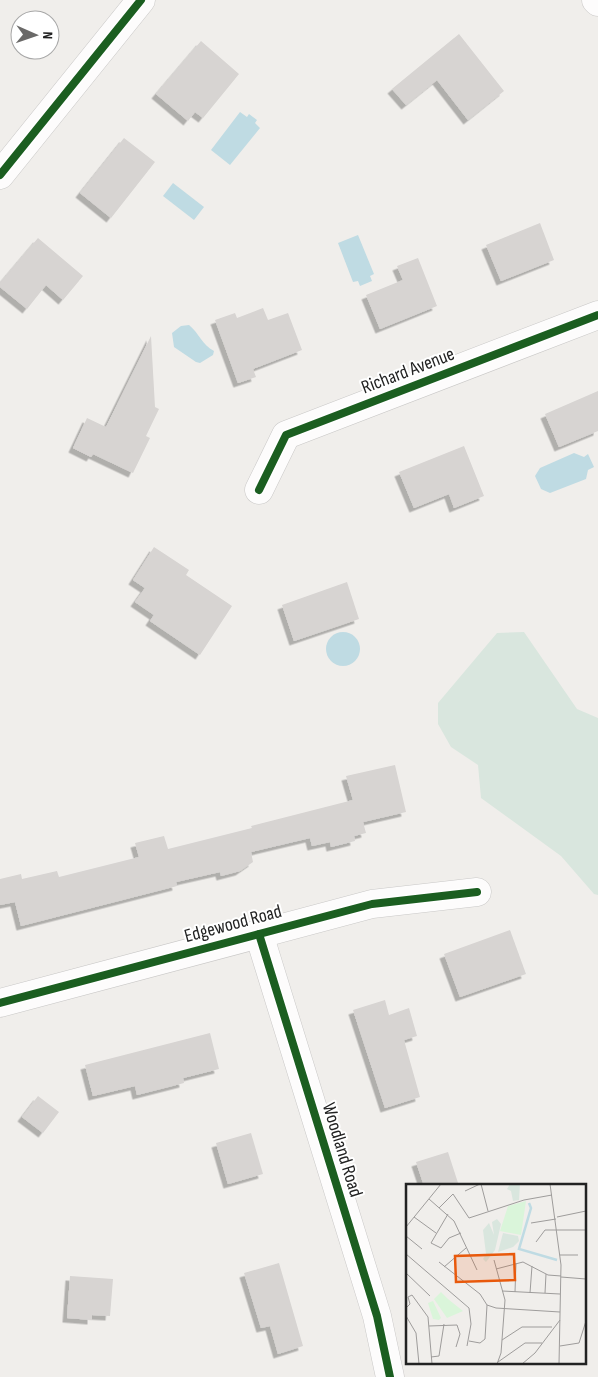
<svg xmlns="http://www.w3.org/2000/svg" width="598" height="1377" viewBox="0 0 598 1377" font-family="'Sofia Sans Condensed',sans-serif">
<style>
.wetland{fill:#d9e6de}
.water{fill:#bfdbe3}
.building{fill:#d7d4d2;filter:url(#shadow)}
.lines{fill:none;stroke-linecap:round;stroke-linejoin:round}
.minor-casing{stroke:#c9c8c7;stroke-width:29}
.minor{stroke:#fdfcfc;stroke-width:28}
.cycleway-casing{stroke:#fff;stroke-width:11}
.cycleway{stroke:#1b5e20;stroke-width:8}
.labels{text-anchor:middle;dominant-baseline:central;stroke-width:4;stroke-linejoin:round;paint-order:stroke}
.street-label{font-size:19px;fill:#222;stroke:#fff}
.inset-river{fill:none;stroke:#bfdbe3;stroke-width:2.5}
.inset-road{fill:none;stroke:#9e9c9b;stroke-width:1}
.view{fill:#e8590c;fill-opacity:0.15;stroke:#e8590c;stroke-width:2.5}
.inset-edge{fill:none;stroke:#222;stroke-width:2.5}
</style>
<defs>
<filter id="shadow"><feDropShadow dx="-4.5" dy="4.5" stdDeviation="0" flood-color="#0004"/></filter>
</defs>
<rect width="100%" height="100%" fill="#f0eeeb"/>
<polygon class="wetland" points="524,632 577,709 598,718 598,895 594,894 561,856 481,798 478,765 451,747 438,724 438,703 497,633"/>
<g class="water">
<polygon points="240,112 247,117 249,114 257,120 255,123 260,128 230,165 211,150"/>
<polygon points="173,183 204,207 194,220 163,196"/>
<polygon points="358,235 374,274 370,276 372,281 360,286 358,281 353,282 338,243"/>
<path d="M189 325C199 333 202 345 214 351L213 355 200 363 196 362 174 347 172 333 181 326Z"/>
<polygon points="574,453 584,457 588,454 594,467 588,470 586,479 550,493 541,489 535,476 540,468"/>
<circle cx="343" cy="649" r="17"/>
</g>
<g class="building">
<polygon points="459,34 504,91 468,120 437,80 406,105 392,89"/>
<polygon points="201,41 239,74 203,118 195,112 188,121 156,94"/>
<polygon points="124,138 155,162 111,218 80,193"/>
<polygon points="540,223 554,260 501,281 486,245"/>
<polygon points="38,238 83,276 63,300 46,285 27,309 0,287 0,283"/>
<polygon points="418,258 437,306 380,329 366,295 403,280 397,266"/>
<polygon points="263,308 268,320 288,313 302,350 253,369 256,377 238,383 215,320 235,313 237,318"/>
<polygon points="151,336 155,407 159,409 146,436 150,438 133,473 93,454 91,457 73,448 87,418 106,427"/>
<polygon points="598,391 598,431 559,447 545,414"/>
<polygon points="464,446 484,496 454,508 449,494 414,508 399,472"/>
<polygon points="154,547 189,570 186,575 232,606 200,655 150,621 154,615 135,602 145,588 133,580"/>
<polygon points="347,582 359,619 294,641 282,605"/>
<polygon points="395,765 406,812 363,822 366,833 354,836 355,841 331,847 330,842 312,846 310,838 251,852 253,862 240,871 221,876 220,872 176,882 177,886 21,926 15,902 0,905 0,879 21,874 22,879 57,871 59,877 139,857 135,843 164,836 168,849 252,828 251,826 353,800 346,776"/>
<polygon points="510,930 526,974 460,997 444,954"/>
<polygon points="385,1000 389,1015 409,1008 417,1036 404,1040 420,1097 385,1108 353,1010"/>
<polygon points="210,1033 219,1069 183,1078 184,1083 137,1095 135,1086 93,1096 85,1065"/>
<polygon points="38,1096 59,1112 43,1133 22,1117"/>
<polygon points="251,1133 263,1174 228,1184 216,1143"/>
<polygon points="448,1152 459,1186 424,1186 416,1162"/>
<polygon points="279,1263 303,1346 278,1354 270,1326 261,1328 244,1273"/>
<polygon points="70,1276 113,1279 110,1316 92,1315 92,1320 67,1318"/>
</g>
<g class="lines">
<g class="minor-casing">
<g id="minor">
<polyline points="596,0 598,2"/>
<polyline points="0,175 141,0"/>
<polyline points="259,490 286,435 598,315"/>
<polyline points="259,934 377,1316 390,1377"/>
<polyline points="0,1003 372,904 477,892"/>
</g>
</g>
<use href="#minor" class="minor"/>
<g class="cycleway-casing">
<g id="cycleway">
<polyline points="0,175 141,0"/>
<polyline points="259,490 286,435 598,315"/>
<polyline points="259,934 377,1316 390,1377"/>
<polyline points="0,1003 372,904 477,892"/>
</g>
</g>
<use href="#cycleway" class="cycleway"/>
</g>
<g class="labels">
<g class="street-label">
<text transform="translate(408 371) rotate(-21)">Richard Avenue</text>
<text transform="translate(233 924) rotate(-15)">Edgewood Road</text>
<text transform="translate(342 1150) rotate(73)">Woodland Road</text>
</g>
</g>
<g transform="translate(406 1184)">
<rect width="180" height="180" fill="#f0eeeb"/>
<path d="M104 0H114L113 16 107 17 105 7 101 5ZM91 35 95 40 89 66 80 78 77 75 80 70 77 46 83 39 88 51 86 38ZM97 49 112 52 113 57 107 63 92 68Z" fill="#d9e6de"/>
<path d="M120 17 115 51 94 47 102 22ZM35 108 42 115 57 127 41 134 28 115ZM27 117 35 134 33 136 27 135 22 119Z" fill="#daf5da"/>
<path class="inset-river" d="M123 19 125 24 113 65 151 76"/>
<path class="inset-road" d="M75 0 82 27M144 0 155 81 153 180M59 7 74 0M23 15 48 37 71 86M33 24 47 10 63 34 118 16 146 11M42 30 25 59 35 64 43 54 55 49M8 33 30 49M151 33 180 27M125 39 150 35M0 43 35 0M0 52 16 65M130 58 139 46H180M0 70 63 124 65 140 61 162M154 71H172M88 76 99 116 95 169 91 180M33 78 74 110 81 121 79 155 74 159 63 157M38 83 60 64M90 85 117 78 142 91 155 92M0 89 24 112M155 93 180 95M96 107 154 110M109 108 110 79M124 109 126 82M139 109 140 90M81 121 90 124 154 128M0 124 4 120 2 113 6 111 22 133 26 180M0 132 10 149 13 180M23 142 51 141 54 150 50 163M96 156 116 143H146M154 162 173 159 180 137M25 173 33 172 38 140M92 178 119 159H136M116 180 129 169 154 136"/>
<path class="view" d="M108 70 109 96 50 98 49 72Z"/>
<rect width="180" height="180" class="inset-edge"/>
</g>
<g transform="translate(35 35) rotate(92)"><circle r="24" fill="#ffffff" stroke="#a7a7a7"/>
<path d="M0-4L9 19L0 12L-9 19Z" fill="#6a6968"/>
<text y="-8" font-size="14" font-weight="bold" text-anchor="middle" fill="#222222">N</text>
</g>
</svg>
